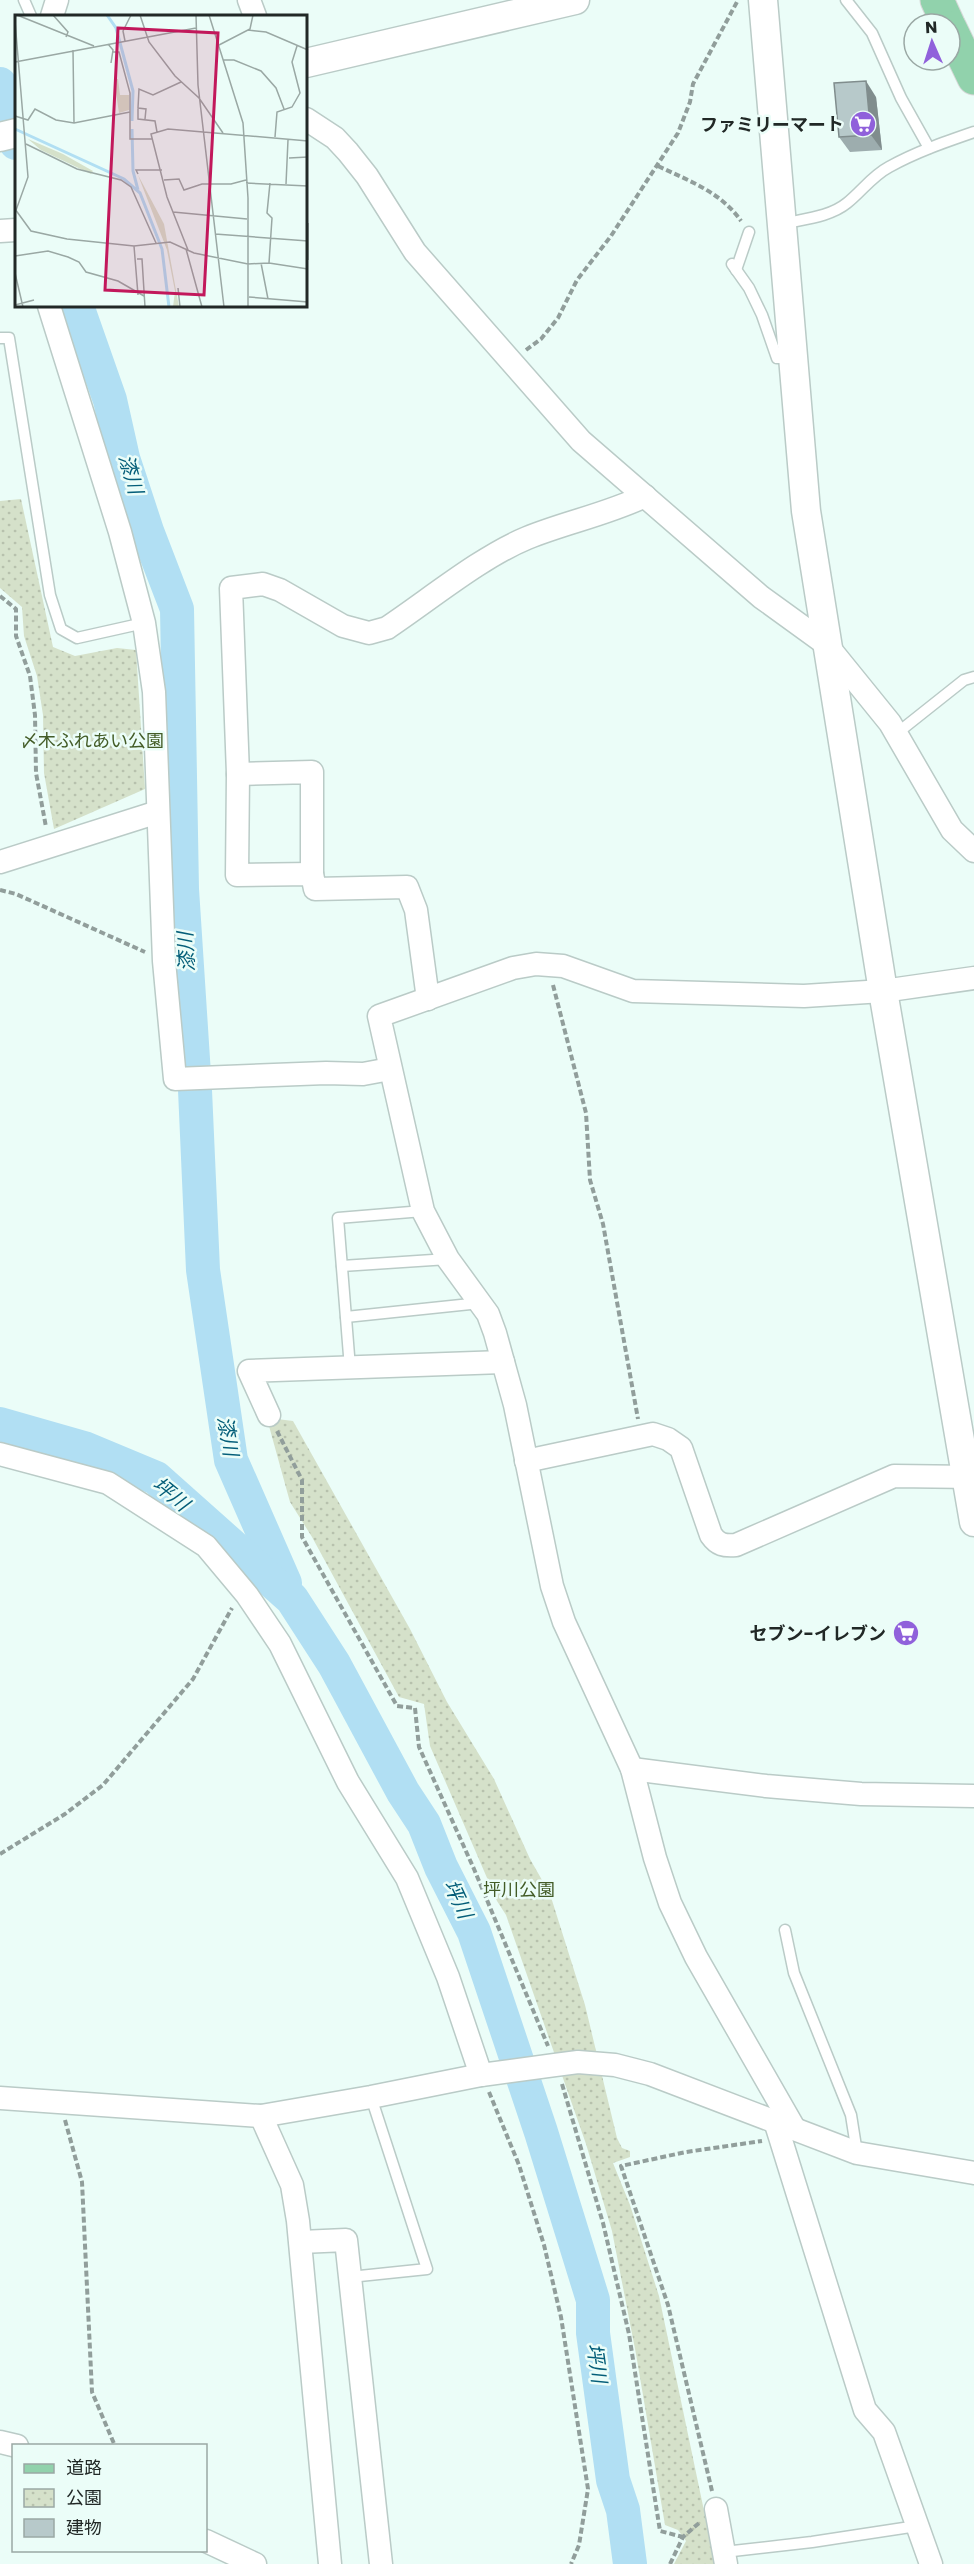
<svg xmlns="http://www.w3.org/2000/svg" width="974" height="2564" viewBox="0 0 974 2564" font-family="Poppins,'Noto Sans JP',sans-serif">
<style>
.park{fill:url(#park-dots)}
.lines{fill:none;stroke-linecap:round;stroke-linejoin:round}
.river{stroke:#b1dff3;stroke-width:34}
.service-casing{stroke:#bacbc7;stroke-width:13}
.minor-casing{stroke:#bacbc7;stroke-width:25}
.tertiary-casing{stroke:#bacbc7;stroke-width:31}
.primary-casing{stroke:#d7d8d8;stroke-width:35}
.path{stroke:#919e9b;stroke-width:4;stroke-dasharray:6 3;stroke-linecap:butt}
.service{stroke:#fff;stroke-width:10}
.minor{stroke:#fff;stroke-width:22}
.tertiary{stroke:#fff;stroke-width:28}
.primary{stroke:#91d2ac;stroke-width:33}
.wall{fill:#9dadae}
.shaded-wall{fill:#808d8d}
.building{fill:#b7c9ca;stroke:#808d8d;stroke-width:1.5}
.labels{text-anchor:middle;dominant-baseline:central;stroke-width:5;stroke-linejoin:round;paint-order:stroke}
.poi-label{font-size:18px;font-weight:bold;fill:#212826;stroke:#ebfdf8;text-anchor:end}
.park-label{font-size:18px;fill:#435c27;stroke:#ebfdf8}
.water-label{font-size:20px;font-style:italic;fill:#045e79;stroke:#ebfdf8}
.inset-river{fill:none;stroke:#b1dff3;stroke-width:3}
.inset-road{fill:none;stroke:#9aa8a4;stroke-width:1.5}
.view{fill:#c2185b;fill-opacity:0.15;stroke:#c2185b;stroke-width:3}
.inset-edge{fill:none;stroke:#212826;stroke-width:3}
</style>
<defs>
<pattern id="park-dots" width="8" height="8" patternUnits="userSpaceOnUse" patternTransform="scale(1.5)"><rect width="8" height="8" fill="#d5e1ca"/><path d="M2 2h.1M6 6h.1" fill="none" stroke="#b7c1ad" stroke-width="1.8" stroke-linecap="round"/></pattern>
</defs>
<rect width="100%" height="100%" fill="#ebfdf8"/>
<g class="park">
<polygon points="21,499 53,647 75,656 117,648 136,650 145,789 54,829 44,773 43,715 37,676 24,636 22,607 0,588 0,501"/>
<polygon points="277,1419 293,1421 410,1629 447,1702 494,1779 530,1859 550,1894 585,2005 617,2138 622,2148 630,2151 630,2157 613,2163 630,2205 659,2296 707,2525 713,2531 717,2564 674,2564 686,2541 678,2530 665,2525 636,2354 612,2231 586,2144 506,1915 497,1901 430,1746 424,1704 399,1697 312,1537 290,1502 269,1426"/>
</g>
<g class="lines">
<g class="river">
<polyline points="0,84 5,110 16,143"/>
<polyline points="77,306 110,400 123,458 147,531 177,609 182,889 195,1090 203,1270 231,1460 285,1583"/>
<polyline points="0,1424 84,1448 156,1478 292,1599 334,1664 403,1792 424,1824 441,1867 474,1932 541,2132 593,2300 593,2333 613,2480 623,2510 630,2564"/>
</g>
<g class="service-casing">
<g id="service">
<polyline points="24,0 31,16"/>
<polyline points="846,0 872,33 901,98 929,148"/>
<path d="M782 224C803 219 830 217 847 203 862 191 872 176 889 167 916 152 945 142 974 132"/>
<polyline points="732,264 749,288 762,315 777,358 791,358"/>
<polyline points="736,270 749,232"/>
<polyline points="0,338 9,338 50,595 61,629 77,638 144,623"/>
<polyline points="896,734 964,680 974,677"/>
<polyline points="342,1266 448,1259"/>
<polyline points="346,1317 480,1303"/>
<polyline points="350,1368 338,1218 423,1211"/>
<polyline points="785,1930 794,1973 851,2115 857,2153"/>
<polyline points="350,2277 427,2269 371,2097"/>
<polyline points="724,2552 812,2542 917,2526"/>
</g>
</g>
<g class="minor-casing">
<g id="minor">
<polyline points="249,0 255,16"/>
<polyline points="52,16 57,0"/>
<polyline points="306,119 335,138 348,152 367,176 415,252 581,441 761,597 826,644 890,723 952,830 974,851"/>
<polyline points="0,231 16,230"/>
<polyline points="49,306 120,532 144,623 154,692 164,961 175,1079 326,1073 363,1074 390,1069"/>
<polyline points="238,774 237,875 312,874 315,889 407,887 416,910 428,999"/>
<polyline points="0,862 158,812"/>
<path d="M312 874V772L238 774 231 588 263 584 280 590 343 626 369 633 387 628C429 600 481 557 527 538 566 522 605 515 645 496"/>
<polyline points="269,1415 249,1371 503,1362"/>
<polyline points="0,1454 108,1483 206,1546 247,1595 280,1644 348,1782 407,1878 448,1977 481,2075"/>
<path d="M526 1461 653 1434 668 1439 681 1448 711 1535C718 1545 724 1546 736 1545L894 1476 974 1477"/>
<polyline points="632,1769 766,1786 861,1794 974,1796"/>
<polyline points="0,2098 261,2116 371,2097 481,2075 555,2065 578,2062 615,2065 650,2074 857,2153 974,2173"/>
<polyline points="261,2116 292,2185 298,2221 330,2564"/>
<polyline points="775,2121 865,2410 884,2432 931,2564"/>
<polyline points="794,2128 696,1957 670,1903 655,1858 632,1769 564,1622 552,1586 515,1405 495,1333 488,1314 448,1259 423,1211 379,1016 513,968 536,964 563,966 633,991 804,996 883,991 974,978"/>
<polyline points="301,2242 346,2240 381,2564"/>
<polyline points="0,2442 17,2446"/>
<polyline points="716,2509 726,2564"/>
<polyline points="206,2541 255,2564"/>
</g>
</g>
<g class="tertiary-casing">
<g id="tertiary">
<polyline points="763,0 806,511 883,991 974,1522"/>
<polyline points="306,63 575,0"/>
<polyline points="0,137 16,133"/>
</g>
</g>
<g class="primary-casing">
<g id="primary">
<polyline points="937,0 948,24"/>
<polyline points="950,28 974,78"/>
</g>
</g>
<g class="path">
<path d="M658 166C689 181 721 192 741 221"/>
<polyline points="526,350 541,339 558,318 577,280 611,236 678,133 690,102 693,84 738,0"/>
<polyline points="0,596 16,609 16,636 30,676 35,715 36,773 46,827"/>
<polyline points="0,890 16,894 145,952"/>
<polyline points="553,985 586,1113 590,1180 603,1224 638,1419"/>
<polyline points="277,1431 302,1480 302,1537 397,1706 415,1708 419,1747 474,1869 548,2046"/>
<polyline points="0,1854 65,1814 103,1785 193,1679 232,1608"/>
<polyline points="562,2084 603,2223 629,2334 660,2531 683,2537"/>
<polyline points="489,2092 519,2165 544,2245 561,2317 588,2489 579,2545 571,2564"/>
<polyline points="65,2120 82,2182 92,2392 115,2446"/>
<polyline points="712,2491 668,2305 621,2166 686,2152 762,2141"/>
<polyline points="670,2564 683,2537 699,2523"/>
</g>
<use href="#service" class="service"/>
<use href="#minor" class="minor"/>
<use href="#tertiary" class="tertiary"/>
<use href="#primary" class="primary"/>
</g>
<polygon class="wall" points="876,97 882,150 850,152 839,137"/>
<polygon class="shaded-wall" points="866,81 876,97 882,150 871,135"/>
<polygon class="building" points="866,81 871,135 839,137 834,83"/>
<defs>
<g id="supermarket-disc" transform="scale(1.35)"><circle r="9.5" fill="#9061db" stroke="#ebfdf8"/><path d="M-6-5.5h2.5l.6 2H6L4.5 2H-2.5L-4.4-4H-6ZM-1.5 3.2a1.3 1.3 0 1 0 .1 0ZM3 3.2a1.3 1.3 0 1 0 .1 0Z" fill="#fff"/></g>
</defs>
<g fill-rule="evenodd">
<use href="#supermarket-disc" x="863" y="124"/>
<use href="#supermarket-disc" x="906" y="1633"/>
</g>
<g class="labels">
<g class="poi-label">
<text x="844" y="124">ファミリーマート</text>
<text x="886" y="1633">セブン-イレブン</text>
</g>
<g class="park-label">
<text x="92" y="740">〆木ふれあい公園</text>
<text x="519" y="1889">坪川公園</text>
</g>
<g class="water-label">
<text transform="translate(131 474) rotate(74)">漆川</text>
<text transform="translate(186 952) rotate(-93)">漆川</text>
<text transform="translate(228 1436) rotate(80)">漆川</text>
<text transform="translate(171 1494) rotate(39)">坪川</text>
<text transform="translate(458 1899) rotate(65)">坪川</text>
<text transform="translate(597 2363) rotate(82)">坪川</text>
</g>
</g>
<g transform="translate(15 15)">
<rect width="292" height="292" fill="#ebfdf8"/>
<path d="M99 64H103L105 80H114V95L104 98ZM13 124 48 139 78 156 76 159 26 135ZM123 160 149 209 164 292H158L160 276 152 235Z" fill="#d5e1ca"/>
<path class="inset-river" d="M92 0 101 13 118 76 117 106M0 114 109 164 125 178 147 234 154 292M117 114 118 156 123 175"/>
<path class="inset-road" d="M2 0 79 31M38 0 53 17 51 22M125 0 134 27 160 61 184 83 208 118M181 0 183 70 209 292M194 0 228 108 233 183V292M0 6 13 162 0 198M233 15 251 17 293 35M110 26 108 16 116 0M93 29 98 35 96 48M204 30 235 14 238 0M58 35 59 108M98 37H104L115 78V124H137M208 45H219L246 56 261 73 269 94M0 47 181 13M123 93V104L140 106 142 117M0 101 13 105 20 94 41 105 59 108 115 97M130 104 131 94 123 93 124 74 138 80 166 67M260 122 262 97 277 92 285 78 277 47 282 31M11 129 62 154 106 165 116 172 141 228M274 143 293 142M123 159 121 155H147M149 165 164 164 169 175 187 169H216L231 165M231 168 293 171M271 169 273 125M0 194 16 216 52 224 119 231 155 227 179 238 233 249 254 248 293 254M158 197 232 204M293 208V245M200 219 293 226M119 231 123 280M171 234 187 292M173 235 152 182 136 119 153 114 293 126M0 241 33 236 53 242 64 247 71 257 103 266 129 281M122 244H127L130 292M246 248 253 284M254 248 257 203 252 198 255 168M0 258 8 292M163 273 165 292M234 282 293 287M0 290 19 285"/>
<path class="view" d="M103 13 203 18 189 280 90 275Z"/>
<rect width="292" height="292" class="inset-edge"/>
</g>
<rect x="12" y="2444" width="195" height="108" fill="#ebfdf8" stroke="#9aa8a4" stroke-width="1.5"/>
<rect x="24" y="2464" width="30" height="9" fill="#91d2ac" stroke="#9aa8a4" stroke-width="1.5"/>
<text x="66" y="2474" font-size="18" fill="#212826">道路</text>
<rect x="24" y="2489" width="30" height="18" fill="url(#park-dots)" stroke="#9aa8a4" stroke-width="1.5"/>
<text x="66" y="2504" font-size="18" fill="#212826">公園</text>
<rect x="24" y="2519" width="30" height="18" fill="#b7c9ca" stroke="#9aa8a4" stroke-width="1.5"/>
<text x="66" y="2534" font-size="18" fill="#212826">建物</text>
<g transform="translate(932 42) rotate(357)"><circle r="28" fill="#ebfdf8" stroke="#9aa8a4" stroke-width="1.5"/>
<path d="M0-4.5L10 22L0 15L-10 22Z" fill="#9061db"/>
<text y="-9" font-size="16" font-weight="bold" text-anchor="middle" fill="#212826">N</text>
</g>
</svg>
